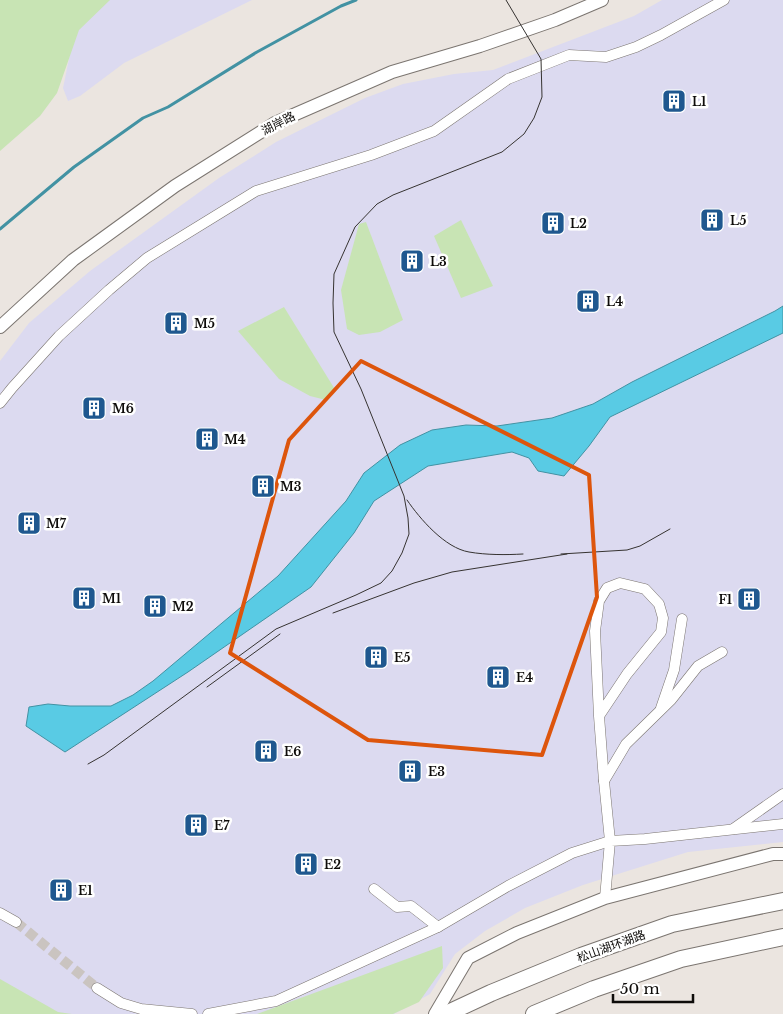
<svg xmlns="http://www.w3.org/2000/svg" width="783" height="1014" viewBox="0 0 783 1014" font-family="'Libre Baskerville','Noto Sans SC',serif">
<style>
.commercial{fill:#dcdaf0}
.green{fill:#c8e4b4}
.water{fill:#59cbe4;stroke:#4292a3}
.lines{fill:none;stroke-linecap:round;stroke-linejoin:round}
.stream{stroke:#4292a3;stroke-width:3}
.minor-tunnel{stroke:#cac4c0;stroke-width:10;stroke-dasharray:10 5;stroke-linecap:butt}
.minor-casing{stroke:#7b7570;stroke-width:11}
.tertiary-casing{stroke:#7b7570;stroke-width:14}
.primary-casing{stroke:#7b7570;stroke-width:18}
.minor{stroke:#fff;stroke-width:10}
.tertiary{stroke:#fff;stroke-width:12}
.primary{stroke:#fff;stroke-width:16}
.tram{stroke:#363331;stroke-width:1}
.marked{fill:none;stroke:#dd550c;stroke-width:4;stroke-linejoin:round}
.labels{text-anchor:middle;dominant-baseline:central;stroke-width:5;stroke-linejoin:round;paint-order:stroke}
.poi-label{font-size:12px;font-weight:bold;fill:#0e0c0a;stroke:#fff;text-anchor:start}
.street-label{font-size:12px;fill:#0e0c0a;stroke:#fff}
</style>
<rect width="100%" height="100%" fill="#ebe5e0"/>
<g class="commercial">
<polygon points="81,0 252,0 124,63 80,96 68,101 63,88"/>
<polygon points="662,0 783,0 783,842 688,852 583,885 525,908 485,931 455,954 430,994 394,1014 0,1014 0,361 29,323 90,271 219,178 276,142 365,98 403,84 454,74 493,70 634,16"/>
</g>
<g class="green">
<polygon points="0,0 110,0 79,30 57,93 40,116 0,151"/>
<polygon points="461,220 493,286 461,298 434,236"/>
<polygon points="366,222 403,320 380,332 359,335 347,329 341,290 359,224"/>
<polygon points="284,307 336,391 326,400 310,396 279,379 238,331"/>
<polygon points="442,946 443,968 419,1002 393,1014 257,1014"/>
<polygon points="0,979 58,1012 72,1014 0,1014"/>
</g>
<polygon class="water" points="783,306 783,333 610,417 589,446 564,476 538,471 529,458 512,452 428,466 374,501 354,533 311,587 188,672 65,752 26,726 29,707 48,704 70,706 111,706 133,695 153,681 278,576 346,501 364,473 400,445 432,430 466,425 497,426 552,418 593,404 632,382 775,311"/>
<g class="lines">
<polyline class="stream" points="0,229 74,167 143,118 168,107 257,52 341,6 356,0"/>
<polyline class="minor-tunnel" points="16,922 97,988"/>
<g class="minor-casing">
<g id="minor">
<polyline points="0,403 12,388 59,336 109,290 147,258 256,191 371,155 434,131 508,79 569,55 606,57 636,47 661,35 724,0"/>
<polyline points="661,708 674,670 682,619"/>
<polyline points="604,781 626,744 671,700 698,666 722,652"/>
<polyline points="733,829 783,794"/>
<polyline points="374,889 397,907 411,906 438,927"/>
<polyline points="605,898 610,841 645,839 783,824"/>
<polyline points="0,913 16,922"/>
<polyline points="97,988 121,1003 141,1009 192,1014"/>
<polyline points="208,1014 276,1001 438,927 508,886 572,853 610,841 604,781 599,716 595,631 599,601 607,588 620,583 645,589 659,604 663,618 661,632 627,674 599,716"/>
</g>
</g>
<g class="tertiary-casing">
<g id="tertiary">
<polyline points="0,327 73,260 175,186 275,123 392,72 480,46 555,20 602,0"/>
<polyline points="435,1014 468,958 517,933 605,898 773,854 783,854"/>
</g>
</g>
<g class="primary-casing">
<g id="primary">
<polyline points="446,1014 491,993 581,956 672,924 783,901"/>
<polyline points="534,1014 594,989 681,959 783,937"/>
</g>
</g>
<use href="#minor" class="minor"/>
<use href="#tertiary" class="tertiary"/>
<use href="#primary" class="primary"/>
<g class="tram">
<path d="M407 500C420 519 445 548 469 552 486 555 506 555 523 554"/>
<polyline points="561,554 627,550 640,546 670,529"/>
<polyline points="333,613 414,583 452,572 567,554"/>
<polyline points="207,687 280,634"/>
<polyline points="88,764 104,755 276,629 356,595 381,583 392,571 402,553 409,534 408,518 404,496 361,389 334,332 333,303 334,274 355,227 377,204 393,195 502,152 524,134 534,118 542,97 541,59 506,0"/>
</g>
</g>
<path class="marked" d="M361 361 589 475 597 597 542 755 368 740 230 653 289 440Z"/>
<defs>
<g id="building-square" transform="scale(1.25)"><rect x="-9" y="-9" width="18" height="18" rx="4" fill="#1f588f" stroke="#fff"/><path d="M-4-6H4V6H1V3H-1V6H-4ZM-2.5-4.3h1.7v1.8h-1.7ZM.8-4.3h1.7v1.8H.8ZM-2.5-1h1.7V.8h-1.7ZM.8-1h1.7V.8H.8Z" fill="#fff"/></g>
</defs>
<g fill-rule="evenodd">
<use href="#building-square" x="674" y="101"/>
<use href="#building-square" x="712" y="220"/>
<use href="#building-square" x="553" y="223"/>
<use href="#building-square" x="412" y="261"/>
<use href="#building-square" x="588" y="301"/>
<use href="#building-square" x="176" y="323"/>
<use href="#building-square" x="94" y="408"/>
<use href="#building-square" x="207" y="439"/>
<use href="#building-square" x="263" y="486"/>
<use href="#building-square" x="29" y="523"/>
<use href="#building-square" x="84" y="598"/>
<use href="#building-square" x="749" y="599"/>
<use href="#building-square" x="155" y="606"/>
<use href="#building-square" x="376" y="657"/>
<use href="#building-square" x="498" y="677"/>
<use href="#building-square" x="266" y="751"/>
<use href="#building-square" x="410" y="771"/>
<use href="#building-square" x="196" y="825"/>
<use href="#building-square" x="306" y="864"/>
<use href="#building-square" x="61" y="890"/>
</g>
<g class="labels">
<g class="poi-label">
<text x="692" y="101">L1</text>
<text x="730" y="220">L5</text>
<text x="570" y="223">L2</text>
<text x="430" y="261">L3</text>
<text x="606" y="301">L4</text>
<text x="194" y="323">M5</text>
<text x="112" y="408">M6</text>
<text x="224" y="439">M4</text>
<text x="280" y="486">M3</text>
<text x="46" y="523">M7</text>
<text x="102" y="598">M1</text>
<text x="732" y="599" text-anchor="end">F1</text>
<text x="172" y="606">M2</text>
<text x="394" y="657">E5</text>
<text x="516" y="677">E4</text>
<text x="284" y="751">E6</text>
<text x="428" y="771">E3</text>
<text x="214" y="825">E7</text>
<text x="324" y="864">E2</text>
<text x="78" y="890">E1</text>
</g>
<g class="street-label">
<text transform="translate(278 123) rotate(-27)">湖岸路</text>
<text transform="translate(611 946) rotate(-20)">松山湖环湖路</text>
</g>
</g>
<path d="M613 994v8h80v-8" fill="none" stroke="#0e0c0a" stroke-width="2.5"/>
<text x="620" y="994" font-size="15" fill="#0e0c0a" stroke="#ffffff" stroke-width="4" paint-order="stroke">50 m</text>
</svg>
